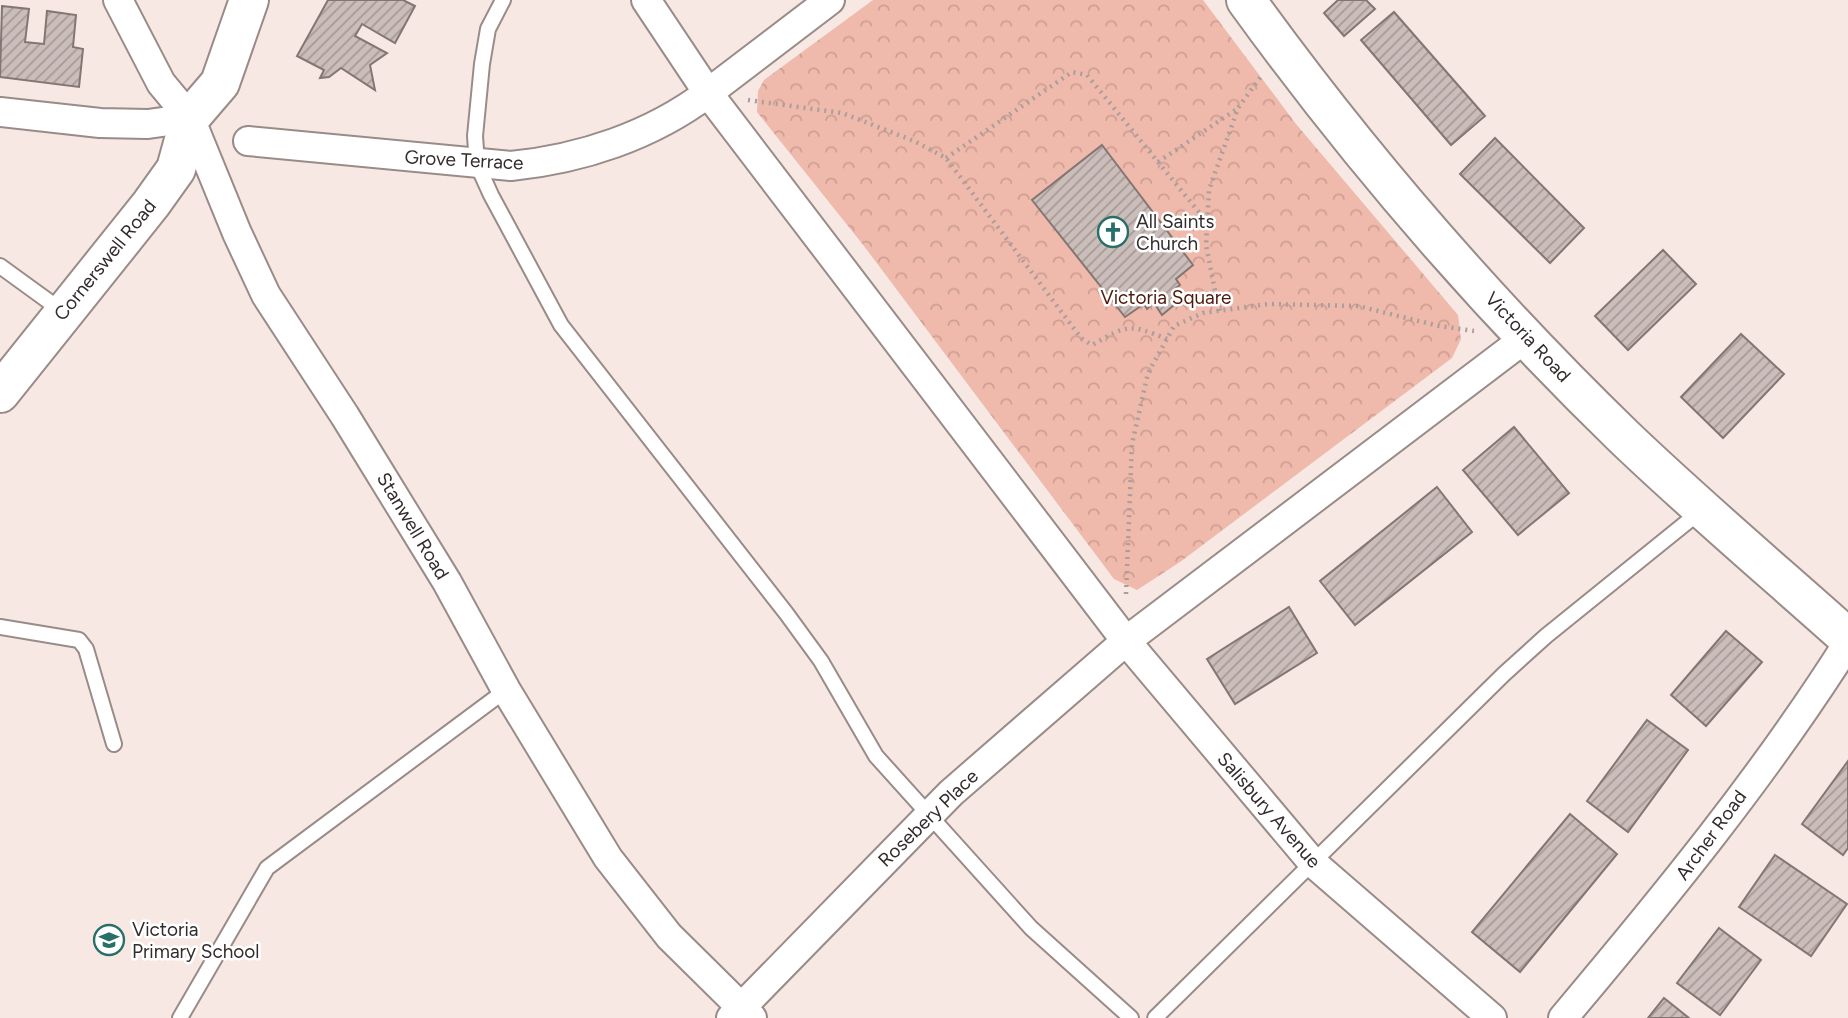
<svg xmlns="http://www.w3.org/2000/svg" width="1848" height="1018" viewBox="0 0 1848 1018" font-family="Figtree,sans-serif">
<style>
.park{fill:url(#park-crowns)}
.building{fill:url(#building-hatch);stroke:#837673;stroke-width:2}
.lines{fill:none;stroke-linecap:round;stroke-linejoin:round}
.lane-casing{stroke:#998b88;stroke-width:18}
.street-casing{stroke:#998b88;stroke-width:32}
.secondary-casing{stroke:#998b88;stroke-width:42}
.path{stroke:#aa9e9c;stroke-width:4.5;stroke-dasharray:2 5;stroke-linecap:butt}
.lane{stroke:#fff;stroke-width:14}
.street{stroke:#fff;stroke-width:28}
.secondary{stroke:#fff;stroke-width:38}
.labels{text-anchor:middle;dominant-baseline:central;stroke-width:5;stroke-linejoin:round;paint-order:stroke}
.street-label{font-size:19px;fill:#322c2b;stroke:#fff}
.poi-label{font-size:19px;fill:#322c2b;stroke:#fff;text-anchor:start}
.park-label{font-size:19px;fill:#4e190c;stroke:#fff}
</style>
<defs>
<pattern id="park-crowns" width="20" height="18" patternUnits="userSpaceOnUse" patternTransform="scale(1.75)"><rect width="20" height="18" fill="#efb9ab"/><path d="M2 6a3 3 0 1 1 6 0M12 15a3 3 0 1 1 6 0" fill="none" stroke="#cd9f93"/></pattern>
<pattern id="building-hatch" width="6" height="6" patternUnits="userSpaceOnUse" patternTransform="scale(1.75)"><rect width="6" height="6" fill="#cbbdb9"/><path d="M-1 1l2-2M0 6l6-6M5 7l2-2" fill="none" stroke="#a59a97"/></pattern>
</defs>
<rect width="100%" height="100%" fill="#f7e8e4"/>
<polygon class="park" points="873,0 1203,0 1296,124 1458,315 1461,339 1452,358 1180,562 1137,590 1114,579 864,246 757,112 758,91 764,80"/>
<g class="building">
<polygon points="328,0 403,0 415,6 395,43 362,24 355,36 387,53 370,65 375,90 341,68 329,77 320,78 324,70 297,56"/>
<polygon points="1338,0 1366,0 1375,9 1344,36 1324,13"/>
<polygon points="2,6 29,9 25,42 44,44 47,11 76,15 73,47 83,49 79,87 0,77"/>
<polygon points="1394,12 1485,116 1451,145 1361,40"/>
<polygon points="1495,138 1584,228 1550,263 1460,174"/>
<polygon points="1102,145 1193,265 1176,279 1180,285 1173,290 1180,300 1162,315 1154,303 1147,309 1144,304 1125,317 1032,200"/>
<polygon points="1663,250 1696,284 1628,350 1595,316"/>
<polygon points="1741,334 1784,374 1723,438 1681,397"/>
<polygon points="1514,427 1569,493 1518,535 1463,470"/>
<polygon points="1437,487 1472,532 1355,625 1320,581"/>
<polygon points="1289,607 1317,653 1235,704 1207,659"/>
<polygon points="1726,631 1762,662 1706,726 1671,695"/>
<polygon points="1647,720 1688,750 1628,832 1587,801"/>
<polygon points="1848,761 1848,848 1843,855 1802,824"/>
<polygon points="1570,814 1617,854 1520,972 1472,932"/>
<polygon points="1775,855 1847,904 1811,956 1739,907"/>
<polygon points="1719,928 1761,960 1720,1015 1677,983"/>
<polygon points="1664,998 1689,1018 1648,1018"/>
</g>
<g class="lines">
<g class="lane-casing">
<g id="lane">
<polyline points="503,0 488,29 482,64 475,136 477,164 491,195 561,325 786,613 821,661 876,756 1031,928 1131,1018"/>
<polyline points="0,266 62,311"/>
<polyline points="0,627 79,640 86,649 114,744"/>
<polyline points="180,1018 267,868 506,690"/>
<polyline points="1155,1018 1504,674 1546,636 1702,510"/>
</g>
</g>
<g class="street-casing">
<g id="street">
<polyline points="118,0 161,83 190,118 237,233 266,295 345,416 447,582 506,690 608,858 669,936 752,1018"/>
<polyline points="830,0 708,93 1126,641 1527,337"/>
<polyline points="0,112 100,123 148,124 190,118"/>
<path d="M248 141 511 166C581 159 651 136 708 93L646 0"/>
<polyline points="731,1018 951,793 1126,641 1313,863 1492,1018"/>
<path d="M1563 1018C1664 898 1764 776 1848 643"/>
</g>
</g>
<g class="secondary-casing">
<g id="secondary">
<path d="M1246 0C1358 155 1486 303 1623 436 1696 506 1773 571 1848 638"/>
<polyline points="0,393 151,204 176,169 190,118 220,83 249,0"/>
</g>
</g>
<g class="path">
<path d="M748 100 842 113 914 141 946 158 1081 338 1092 345C1128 325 1128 323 1167 339"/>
<polyline points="946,158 1072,72 1087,75 1207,222"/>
<polyline points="1158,162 1237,109"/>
<polyline points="1219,311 1206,245 1209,190 1238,108 1262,75"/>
<polyline points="1126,594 1132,444 1148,373 1174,326 1203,313 1268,304 1358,306 1439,326 1474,331"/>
</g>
<use href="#lane" class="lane"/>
<use href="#street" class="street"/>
<use href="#secondary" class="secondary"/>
</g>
<defs>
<g id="church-ring" transform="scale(1.575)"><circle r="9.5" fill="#fff" stroke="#276f67" stroke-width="1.5"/><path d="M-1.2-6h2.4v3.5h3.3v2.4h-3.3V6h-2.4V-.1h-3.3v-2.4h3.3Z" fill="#276f67"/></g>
<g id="school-ring" transform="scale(1.575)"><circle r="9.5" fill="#fff" stroke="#276f67" stroke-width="1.5"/><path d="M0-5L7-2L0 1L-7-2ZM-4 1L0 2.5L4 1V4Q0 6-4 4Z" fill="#276f67"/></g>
</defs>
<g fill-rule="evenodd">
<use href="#church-ring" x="1113" y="232"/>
<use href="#school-ring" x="109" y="940"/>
</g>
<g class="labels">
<g class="street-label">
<text transform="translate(464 160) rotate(3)">Grove Terrace</text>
<text transform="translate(105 260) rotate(-51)">Cornerswell Road</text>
<text transform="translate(1528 337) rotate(47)">Victoria Road</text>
<text transform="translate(413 526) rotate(59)">Stanwell Road</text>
<text transform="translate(1269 810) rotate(49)">Salisbury Avenue</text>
<text transform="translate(928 818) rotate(-44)">Rosebery Place</text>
<text transform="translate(1711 835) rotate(-54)">Archer Road</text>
</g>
<g class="poi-label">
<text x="1136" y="221">All Saints<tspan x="1136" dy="22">Church</tspan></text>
<text x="132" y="929">Victoria<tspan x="132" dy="22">Primary School</tspan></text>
</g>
<g class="park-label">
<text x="1166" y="297">Victoria Square</text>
</g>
</g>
</svg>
